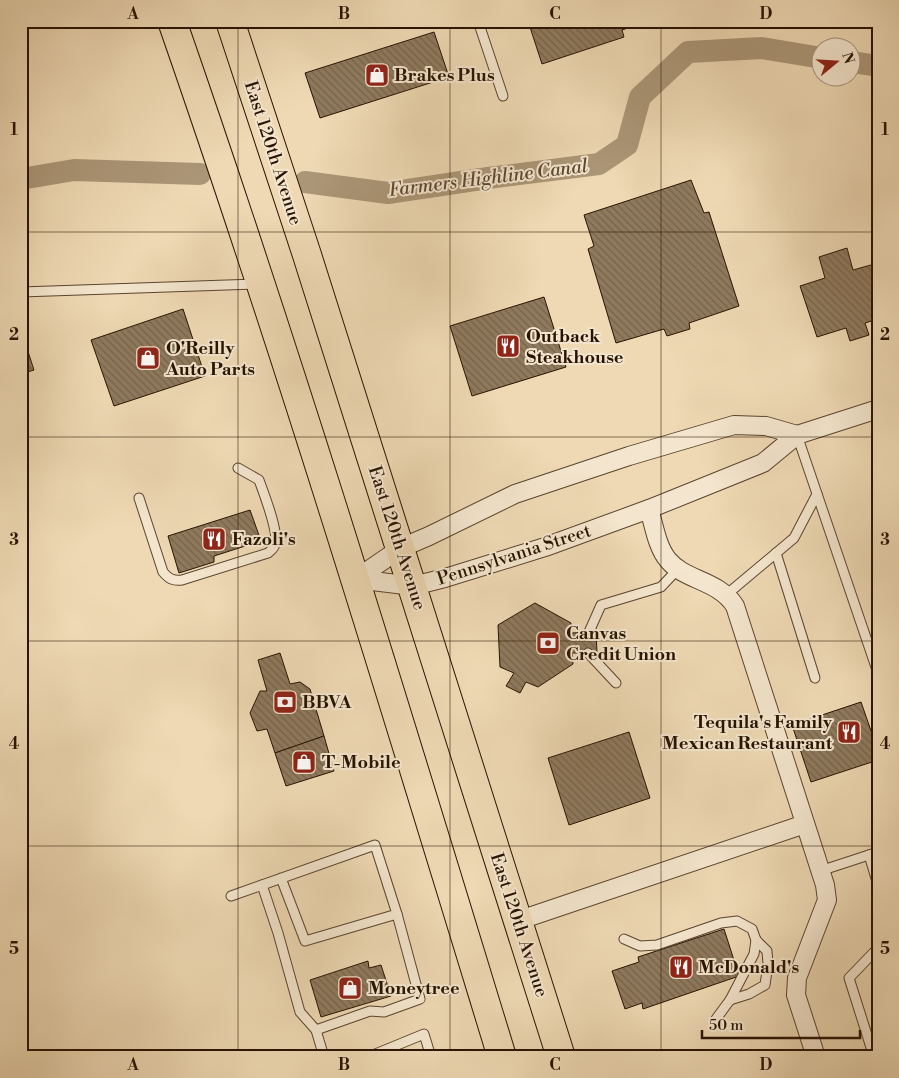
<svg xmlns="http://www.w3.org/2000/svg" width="899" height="1078" viewBox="0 0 899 1078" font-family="'Libre Bodoni',serif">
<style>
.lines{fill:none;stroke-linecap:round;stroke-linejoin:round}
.canal{stroke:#ab9677;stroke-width:22}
.building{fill:url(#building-back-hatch);stroke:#281301}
.lane-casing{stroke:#5a442e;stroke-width:11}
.street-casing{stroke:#5a442e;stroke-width:20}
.primary-casing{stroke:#281301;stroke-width:30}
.lane{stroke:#f4e6ce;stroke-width:9}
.street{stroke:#f4e6ce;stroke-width:18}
.primary{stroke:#eed9b4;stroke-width:28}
.grid{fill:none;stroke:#281301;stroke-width:1;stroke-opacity:0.55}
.labels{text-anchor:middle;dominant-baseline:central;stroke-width:4;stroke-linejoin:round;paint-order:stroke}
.poi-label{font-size:18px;font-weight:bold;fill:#281301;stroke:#f4e6ce;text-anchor:start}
.street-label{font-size:18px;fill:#281301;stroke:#f4e6ce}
.water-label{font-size:19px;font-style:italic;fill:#5c4730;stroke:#f4e6ce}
.neatline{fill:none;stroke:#281301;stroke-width:2}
.grid-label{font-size:16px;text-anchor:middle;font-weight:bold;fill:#281301}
</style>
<defs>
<pattern id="building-back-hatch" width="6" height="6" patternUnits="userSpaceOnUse" patternTransform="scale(1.25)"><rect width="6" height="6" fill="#8f7a5e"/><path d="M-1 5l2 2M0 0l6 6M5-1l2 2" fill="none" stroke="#75634b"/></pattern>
</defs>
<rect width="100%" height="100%" fill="#eed9b4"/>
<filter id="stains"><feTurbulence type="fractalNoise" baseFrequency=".004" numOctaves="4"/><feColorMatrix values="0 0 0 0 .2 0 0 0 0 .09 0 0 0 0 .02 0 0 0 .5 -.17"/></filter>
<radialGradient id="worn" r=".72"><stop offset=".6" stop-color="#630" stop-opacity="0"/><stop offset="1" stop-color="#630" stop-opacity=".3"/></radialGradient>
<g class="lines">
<g class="canal">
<polyline points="852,62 878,66"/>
<polyline points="21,179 74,170 200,174"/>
<polyline points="305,182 388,193 488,178 599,164 627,145 640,97 688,52 762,48 822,58"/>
</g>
</g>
<g class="building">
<polygon points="537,21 540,21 541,24 549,21 649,21 622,30 624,37 542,64 529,24"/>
<polygon points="434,32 449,77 320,118 305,73"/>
<polygon points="691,180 704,213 709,212 739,306 689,323 690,329 667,336 664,329 616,343 588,249 594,246 584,215"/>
<polygon points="847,248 853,270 878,263 878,319 865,323 869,335 850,341 846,328 817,337 800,286 825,278 819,257"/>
<polygon points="544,297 566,367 472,396 450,326"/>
<polygon points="183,309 205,376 114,406 91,340"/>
<polygon points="21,330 34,370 21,374"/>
<polygon points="250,510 261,541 214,556 214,562 179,573 168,536"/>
<polygon points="535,603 571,623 571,633 596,632 597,653 572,653 573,664 538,687 526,682 520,693 506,686 514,673 500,667 498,625"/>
<polygon points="280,653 290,684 300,682 310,689 324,736 275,753 267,729 257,731 250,713 260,691 267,691 258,660"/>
<polygon points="861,702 878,751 878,760 811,782 792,725"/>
<polygon points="629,732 650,798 569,825 548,758"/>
<polygon points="324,736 334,771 286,786 275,753"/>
<polygon points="724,929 739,976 643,1009 642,1003 625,1009 612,971 639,962 638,957"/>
<polygon points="368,961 369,968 381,965 391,996 321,1017 310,980"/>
</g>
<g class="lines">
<g class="lane-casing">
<g id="lane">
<polyline points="478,21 503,96"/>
<polyline points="21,292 258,284"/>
<polyline points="797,435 878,673"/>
<path d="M139 498 163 572C169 579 173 581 182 580L268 553C271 550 274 549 275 544 279 532 264 494 259 480L238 468"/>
<polyline points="776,553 815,678"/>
<polyline points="726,595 794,538 817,494"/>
<polyline points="589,632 601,605 661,587 678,569"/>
<polyline points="588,653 616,683"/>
<polyline points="869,855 878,885"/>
<polyline points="820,871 878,852"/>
<polyline points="262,885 278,933 300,1012 316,1030 324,1057"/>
<path d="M231 896C279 879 327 862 375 845L397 914 305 941 281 878"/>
<polyline points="624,939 640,946 657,945 721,923 737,921 752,929 756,940 754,954 730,1000 716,1019"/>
<polyline points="730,1000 749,994 765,985 768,964 767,951 756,940"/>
<polyline points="316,1030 370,1011 384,1012 420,999 397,914"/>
<polyline points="368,1057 424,1034 431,1057"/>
<polyline points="874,1057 849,978 878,948"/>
</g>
</g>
<g class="street-casing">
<g id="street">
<path d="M649 509C654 525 657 547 668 560 685 581 719 580 735 606L825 885 827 900 797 978 796 995 816 1057"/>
<polyline points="356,579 413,586 445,578 545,547 649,509 763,463 797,435 878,409"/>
<polyline points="356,579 401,548 429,536 515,494 629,456 734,425 766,426 797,435"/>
<polyline points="517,921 805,824"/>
</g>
</g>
<g class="primary-casing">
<g id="primary">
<path d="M172 21C291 363 396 710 502 1057"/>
<polyline points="230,21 307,255 561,1057"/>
</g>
</g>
<use href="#lane" class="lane"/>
<use href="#street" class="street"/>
<use href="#primary" class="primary"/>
</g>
<path class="grid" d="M238 21V1057M450 21V1057M661 21V1057M21 232H878M21 437H878M21 641H878M21 846H878"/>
<defs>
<g id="shop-square" transform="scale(1.25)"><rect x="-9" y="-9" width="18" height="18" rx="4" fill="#8f2418" stroke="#f4e6ce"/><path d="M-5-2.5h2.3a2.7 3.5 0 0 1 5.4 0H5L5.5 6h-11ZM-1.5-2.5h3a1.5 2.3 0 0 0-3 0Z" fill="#fff"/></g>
<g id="restaurant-square" transform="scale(1.25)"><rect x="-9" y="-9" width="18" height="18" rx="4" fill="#8f2418" stroke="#f4e6ce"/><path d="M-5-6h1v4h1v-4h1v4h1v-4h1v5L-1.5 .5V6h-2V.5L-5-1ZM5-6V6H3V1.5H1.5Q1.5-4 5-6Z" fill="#fff"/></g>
<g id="bank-square" transform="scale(1.25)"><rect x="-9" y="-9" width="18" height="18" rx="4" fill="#8f2418" stroke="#f4e6ce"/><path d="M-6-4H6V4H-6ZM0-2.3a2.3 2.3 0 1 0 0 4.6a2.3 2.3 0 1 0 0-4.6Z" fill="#fff"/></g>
</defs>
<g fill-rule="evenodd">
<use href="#shop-square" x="377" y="75"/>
<use href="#restaurant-square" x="508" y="346"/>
<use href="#shop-square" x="148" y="358"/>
<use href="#restaurant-square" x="214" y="539"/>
<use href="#bank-square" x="548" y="643"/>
<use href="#bank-square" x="285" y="702"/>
<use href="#restaurant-square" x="849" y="732"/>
<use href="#shop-square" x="304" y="762"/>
<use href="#restaurant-square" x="681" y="967"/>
<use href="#shop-square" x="350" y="988"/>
</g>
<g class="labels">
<g class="poi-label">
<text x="394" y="75">Brakes Plus</text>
<text x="526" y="336">Outback<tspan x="526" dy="21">Steakhouse</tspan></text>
<text x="166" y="348">O'Reilly<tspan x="166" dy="21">Auto Parts</tspan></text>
<text x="232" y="539">Fazoli's</text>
<text x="566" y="633">Canvas<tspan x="566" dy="21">Credit Union</tspan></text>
<text x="302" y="702">BBVA</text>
<text x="832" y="722" text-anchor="end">Tequila's Family<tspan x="832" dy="21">Mexican Restaurant</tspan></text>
<text x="322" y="762">T-Mobile</text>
<text x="698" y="967">McDonald's</text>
<text x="368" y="988">Moneytree</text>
</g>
<g class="street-label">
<text transform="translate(273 153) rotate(72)">East 120th Avenue</text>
<text transform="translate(397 538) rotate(72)">East 120th Avenue</text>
<text transform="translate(514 555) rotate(-18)">Pennsylvania Street</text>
<text transform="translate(519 925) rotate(72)">East 120th Avenue</text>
</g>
<g class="water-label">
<text transform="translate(488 178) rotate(-7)">Farmers Highline Canal</text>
</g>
</g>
<rect width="899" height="1078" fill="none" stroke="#eed9b4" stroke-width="55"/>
<g transform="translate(836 62) rotate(72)"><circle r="24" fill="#f4e6ce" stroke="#a2927c"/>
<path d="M0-4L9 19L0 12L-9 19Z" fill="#8f2418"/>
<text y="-8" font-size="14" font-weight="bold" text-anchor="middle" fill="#281301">N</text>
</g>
<path d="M702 1030v8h158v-8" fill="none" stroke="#281301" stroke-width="2.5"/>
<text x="709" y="1030" font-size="15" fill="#281301" stroke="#f4e6ce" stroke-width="4" paint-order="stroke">50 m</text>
<rect x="28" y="28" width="844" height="1022" class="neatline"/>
<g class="grid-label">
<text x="133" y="19">A</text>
<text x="344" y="19">B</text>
<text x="555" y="19">C</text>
<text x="766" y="19">D</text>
<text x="14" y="135">1</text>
<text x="885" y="135">1</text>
<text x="14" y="340">2</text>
<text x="885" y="340">2</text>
<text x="14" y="545">3</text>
<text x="885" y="545">3</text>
<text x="14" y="749">4</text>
<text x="885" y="749">4</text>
<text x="14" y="954">5</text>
<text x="885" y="954">5</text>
<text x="133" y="1070">A</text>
<text x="344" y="1070">B</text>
<text x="555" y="1070">C</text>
<text x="766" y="1070">D</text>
</g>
<rect width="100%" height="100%" filter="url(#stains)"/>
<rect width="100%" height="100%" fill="url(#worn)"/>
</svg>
